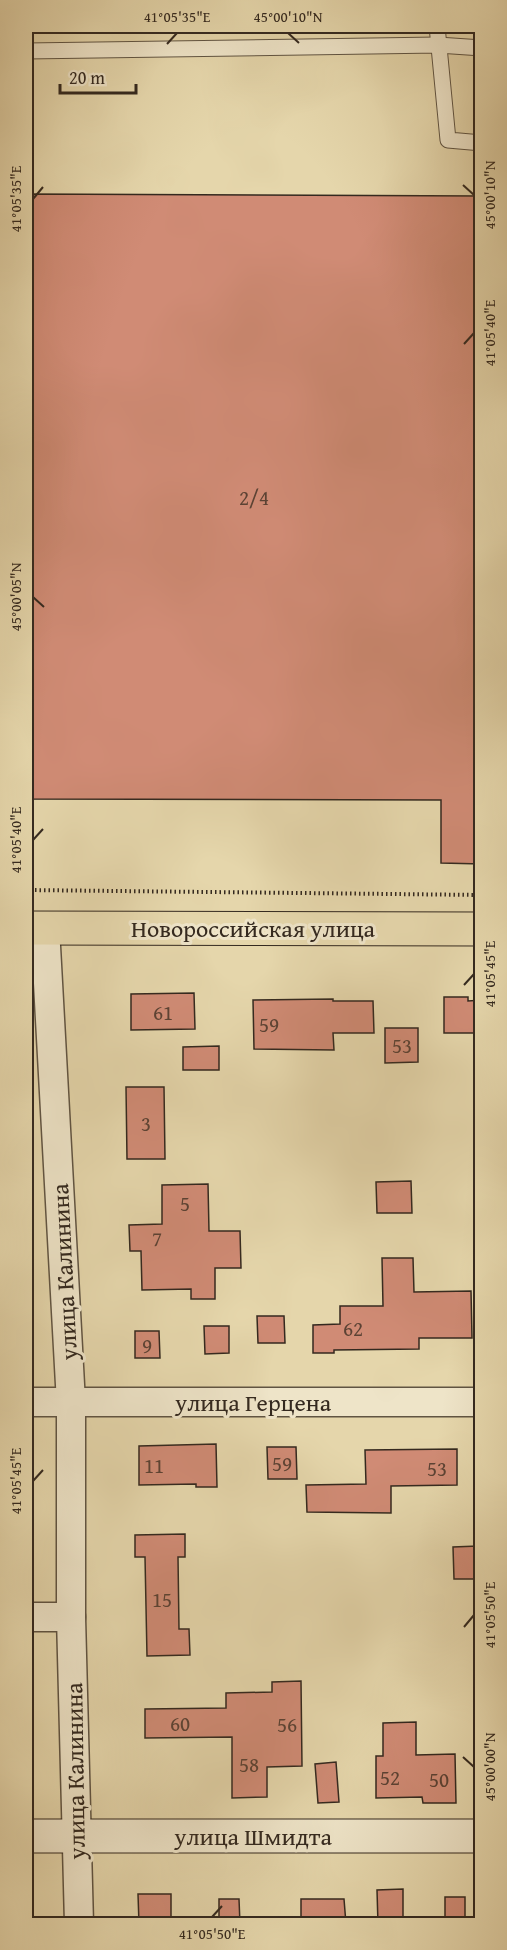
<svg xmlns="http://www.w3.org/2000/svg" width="507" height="1950" viewBox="0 0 507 1950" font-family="'Gentium Book Plus',serif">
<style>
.building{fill:#d08b75;stroke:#34291f;stroke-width:1.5}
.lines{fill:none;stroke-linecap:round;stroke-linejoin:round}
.lane-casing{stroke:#605442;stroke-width:17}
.street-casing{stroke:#605442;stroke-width:31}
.secondary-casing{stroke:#34291f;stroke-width:35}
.primary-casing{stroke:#34291f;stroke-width:35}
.path{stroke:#34291f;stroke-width:4;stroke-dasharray:1.5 3;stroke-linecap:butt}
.lane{stroke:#eee4c8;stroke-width:15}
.street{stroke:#eee4c8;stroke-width:28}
.secondary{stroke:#eee4c8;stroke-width:33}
.primary{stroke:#e5d6ab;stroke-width:33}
.ticks{fill:none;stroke:#34291f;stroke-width:2}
.labels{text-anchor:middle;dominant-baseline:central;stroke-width:6;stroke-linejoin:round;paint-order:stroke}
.number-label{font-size:21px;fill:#5b4234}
.street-label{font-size:24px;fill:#34291f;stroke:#eee4c8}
.neatline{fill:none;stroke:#34291f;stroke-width:2}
.ticks-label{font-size:15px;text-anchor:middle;fill:#34291f}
</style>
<rect width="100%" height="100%" fill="#e5d6ab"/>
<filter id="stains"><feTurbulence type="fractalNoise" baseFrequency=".00333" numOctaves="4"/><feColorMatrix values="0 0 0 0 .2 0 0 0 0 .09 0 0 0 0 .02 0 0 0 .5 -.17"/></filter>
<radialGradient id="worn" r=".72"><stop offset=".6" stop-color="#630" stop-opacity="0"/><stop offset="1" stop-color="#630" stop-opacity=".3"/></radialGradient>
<g class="building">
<polygon points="26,194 482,196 482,864 441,863 441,800 26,799"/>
<polygon points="194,993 195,1029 131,1030 131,994"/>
<polygon points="444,997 468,997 468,1001 482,1000 482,1033 444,1033"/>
<polygon points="333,999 333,1001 373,1001 374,1033 333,1033 334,1050 254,1049 253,1000"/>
<polygon points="385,1028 418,1028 418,1062 385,1063"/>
<polygon points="219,1046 219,1070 183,1070 183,1047"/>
<polygon points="126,1087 164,1087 165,1159 127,1159"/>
<polygon points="411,1181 412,1213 377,1213 376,1182"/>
<polygon points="208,1184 209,1231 240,1231 241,1268 215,1268 215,1299 191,1299 191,1289 142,1290 141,1251 130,1251 129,1225 162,1224 162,1185"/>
<polygon points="382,1258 413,1258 414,1292 471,1291 472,1338 419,1338 419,1349 334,1350 334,1353 313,1353 313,1325 340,1324 340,1306 383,1306"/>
<polygon points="257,1316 284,1316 285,1343 258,1343"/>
<polygon points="204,1326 229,1326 229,1353 205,1354"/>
<polygon points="135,1331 159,1331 160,1358 135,1358"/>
<polygon points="216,1444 217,1487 196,1487 196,1484 139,1485 139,1446"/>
<polygon points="267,1447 296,1447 297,1479 268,1479"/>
<polygon points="457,1449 457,1485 391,1486 391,1513 307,1512 306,1485 366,1484 365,1450"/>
<polygon points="185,1534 185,1557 178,1557 179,1629 189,1629 190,1655 147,1656 145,1557 135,1557 135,1535"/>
<polygon points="478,1546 479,1579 454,1579 453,1547"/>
<polygon points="301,1681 302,1766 267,1767 267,1797 232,1798 232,1737 145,1738 145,1709 226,1708 226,1693 272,1692 272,1682"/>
<polygon points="416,1722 416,1755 455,1754 456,1803 423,1803 422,1797 376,1798 376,1756 383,1756 383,1723"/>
<polygon points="336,1762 339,1802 318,1803 315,1764"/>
<polygon points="403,1889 403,1924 378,1924 377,1890"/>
<polygon points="138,1894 171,1894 171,1924 139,1924"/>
<rect x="445" y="1897" width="20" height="27"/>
<polygon points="219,1899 239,1899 240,1924 219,1924"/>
<polygon points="301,1899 344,1899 346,1924 301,1924"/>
</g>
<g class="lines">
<g class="lane-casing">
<g id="lane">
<polyline points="437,26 448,140 482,143"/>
<polyline points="26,51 438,45 482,48"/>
</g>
</g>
<g class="street-casing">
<g id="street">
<polyline points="45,928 71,1403 71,1617 79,1924"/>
<polyline points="26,1402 482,1402"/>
<polyline points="26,1617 71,1617"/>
</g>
</g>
<g class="secondary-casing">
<polyline id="secondary" points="26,1836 482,1836"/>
</g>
<g class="primary-casing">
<polyline id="primary" points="26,928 482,929"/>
</g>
<polyline class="path" points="26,890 482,895"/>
<use href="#lane" class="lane"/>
<use href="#street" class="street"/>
<use href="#secondary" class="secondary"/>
<use href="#primary" class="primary"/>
</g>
<path class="ticks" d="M288 33 299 43M167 44 177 33M463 185 474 195M33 199 43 187M464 344 474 333M33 597 44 607M33 840 43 829M464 985 474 974M33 1481 43 1470M464 1627 474 1615M463 1757 474 1767M212 1917 222 1906"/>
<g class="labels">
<g class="number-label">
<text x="254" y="497">2/4</text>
<text x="163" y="1012">61</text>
<text x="269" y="1024">59</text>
<text x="402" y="1045">53</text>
<text x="146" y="1123">3</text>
<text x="185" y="1203">5</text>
<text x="157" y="1238">7</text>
<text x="353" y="1328">62</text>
<text x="147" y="1345">9</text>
<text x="282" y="1463">59</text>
<text x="154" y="1465">11</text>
<text x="437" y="1468">53</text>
<text x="162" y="1599">15</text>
<text x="180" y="1723">60</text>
<text x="287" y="1724">56</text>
<text x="249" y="1764">58</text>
<text x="390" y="1777">52</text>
<text x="439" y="1779">50</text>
</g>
<g class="street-label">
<text x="253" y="928">Новороссийская улица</text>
<text transform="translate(64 1272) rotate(-93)">улица Калинина</text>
<text x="253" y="1402">улица Герцена</text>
<text transform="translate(75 1771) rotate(-91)">улица Калинина</text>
<text x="253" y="1836">улица Шмидта</text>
</g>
</g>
<rect width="507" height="1950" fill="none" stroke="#e5d6ab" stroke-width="66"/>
<path d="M60 84v9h76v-9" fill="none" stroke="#34291f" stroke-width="3"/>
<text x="69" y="84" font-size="18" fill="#34291f" stroke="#eee4c8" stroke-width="4.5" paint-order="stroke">20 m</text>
<rect x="33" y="33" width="441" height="1884" class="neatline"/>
<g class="ticks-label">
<text x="177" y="22">41°05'35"E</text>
<text x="288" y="22">45°00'10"N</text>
<text transform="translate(490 195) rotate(-90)" y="5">45°00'10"N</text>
<text transform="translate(16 199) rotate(-90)" y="5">41°05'35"E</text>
<text transform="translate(490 333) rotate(-90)" y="5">41°05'40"E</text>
<text transform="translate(16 597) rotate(-90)" y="5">45°00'05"N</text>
<text transform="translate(16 840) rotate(-90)" y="5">41°05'40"E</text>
<text transform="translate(490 974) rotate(-90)" y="5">41°05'45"E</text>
<text transform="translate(16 1481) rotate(-90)" y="5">41°05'45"E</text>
<text transform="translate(490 1615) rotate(-90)" y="5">41°05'50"E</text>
<text transform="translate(490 1767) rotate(-90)" y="5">45°00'00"N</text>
<text x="212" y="1939">41°05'50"E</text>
</g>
<rect width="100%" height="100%" filter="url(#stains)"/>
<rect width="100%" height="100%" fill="url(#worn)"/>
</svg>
